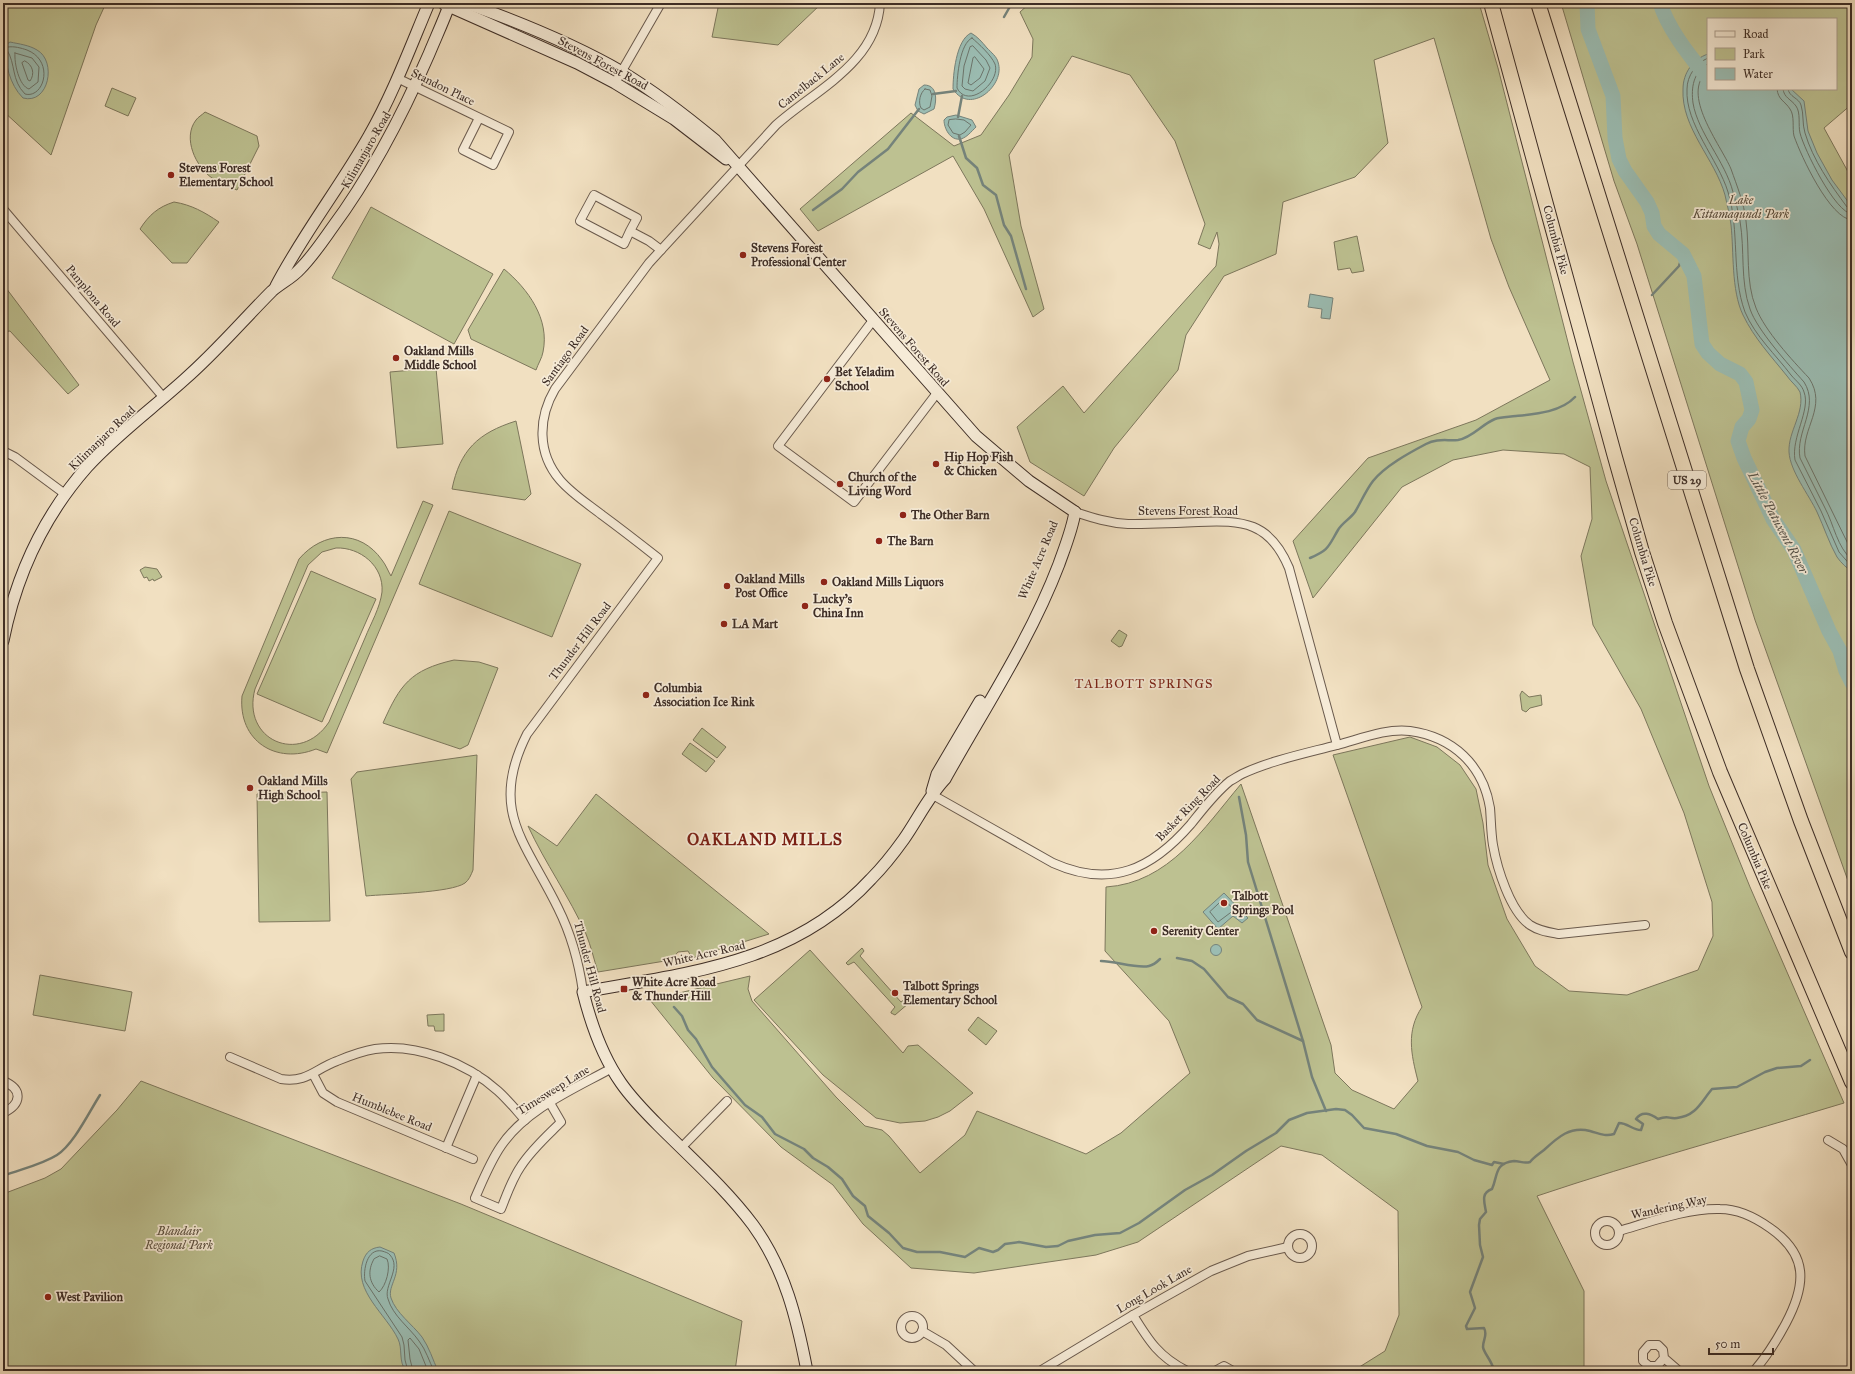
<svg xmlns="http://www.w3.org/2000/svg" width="1855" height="1374" viewBox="0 0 1855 1374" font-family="'IM FELL Great Primer',serif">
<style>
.green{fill:#bdc191;stroke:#7d775c;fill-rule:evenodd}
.water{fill:#9bbdb3;stroke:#75837b}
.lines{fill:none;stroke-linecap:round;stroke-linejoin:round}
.shore{stroke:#6c756c;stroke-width:1}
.stream{stroke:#75837b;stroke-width:2.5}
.river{stroke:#9bbdb3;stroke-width:15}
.street-casing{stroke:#6a5a4d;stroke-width:10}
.secondary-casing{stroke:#3d2d26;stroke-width:13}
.highway-casing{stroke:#3d2d26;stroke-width:16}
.street{stroke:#f6ebd7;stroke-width:8}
.secondary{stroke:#f6ebd7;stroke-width:11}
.highway{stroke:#f1e0c1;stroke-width:14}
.poi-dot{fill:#8f2418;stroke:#f6ebd7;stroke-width:1.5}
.labels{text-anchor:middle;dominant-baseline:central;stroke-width:3.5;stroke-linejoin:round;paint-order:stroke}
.shield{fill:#f6ebd7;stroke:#74665b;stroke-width:1}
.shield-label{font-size:11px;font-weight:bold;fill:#3d2d26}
.street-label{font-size:12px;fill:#3d2d26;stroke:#f6ebd7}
.poi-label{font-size:12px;font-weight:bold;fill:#3d2d26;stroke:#f6ebd7;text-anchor:start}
.park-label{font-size:12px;font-style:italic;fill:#574b3b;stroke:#f6ebd7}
.water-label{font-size:13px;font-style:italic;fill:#545149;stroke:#f6ebd7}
.neighbourhood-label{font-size:13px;letter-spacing:1px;fill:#7a1f14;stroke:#f6ebd7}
.district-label{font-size:16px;font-weight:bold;letter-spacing:1px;fill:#7a1f14;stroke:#f6ebd7}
</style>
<rect width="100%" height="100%" fill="#f1e0c1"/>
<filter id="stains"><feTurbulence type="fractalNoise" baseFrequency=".005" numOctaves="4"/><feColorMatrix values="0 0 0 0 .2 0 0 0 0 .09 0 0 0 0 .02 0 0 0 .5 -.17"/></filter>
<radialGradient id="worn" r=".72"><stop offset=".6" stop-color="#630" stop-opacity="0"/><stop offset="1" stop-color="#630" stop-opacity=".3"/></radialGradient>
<g class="green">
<polygon points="3,3 106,3 96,25 51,155 3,111"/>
<polygon points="719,3 820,3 821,4 778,45 712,37"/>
<path d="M1030 3H1479L1498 68 1573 362 1606 481 1709 786 1750 887 1844 1103C1742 1134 1638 1162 1537 1196L1584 1291V1371H1353L1385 1351 1399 1315 1398 1211 1322 1155 1281 1146 1138 1242 1096 1255 974 1273 911 1268 863 1224 833 1185 781 1147 713 1078 650 1000 750 976 748 989 752 1001 836 1097 865 1126 882 1130 889 1136 920 1173 965 1135 977 1111 1086 1154 1121 1133 1190 1073 1169 1021 1105 951 1106 887C1169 883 1204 828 1241 784L1331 1045 1335 1073 1352 1090 1394 1109 1418 1081C1411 1054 1406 1031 1422 1007L1333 755 1410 737 1437 747 1460 765 1476 789 1483 823 1488 865 1507 919 1535 966 1569 991 1627 995 1698 970 1713 936 1712 902 1684 813 1641 709 1593 625 1581 556 1592 519 1590 467 1564 454 1503 450 1453 460 1402 487 1313 598 1293 541 1368 458 1476 420 1550 380 1509 287 1491 239 1434 38 1374 60 1388 143 1355 177 1283 202 1276 254 1224 276 1186 335 1178 370 1114 448 1084 496 1030 462 1017 427 1063 386 1084 413 1216 266 1219 244 1217 232 1210 249 1198 244 1205 224 1175 141 1130 75 1072 56 1009 155 1021 226 1044 309 1033 317 984 209 953 156 818 231 800 209 911 113 954 146 981 135 1009 95 1032 57 1033 39 1020 12Z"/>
<path d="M1561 3H1852V104L1824 128 1852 179V892L1755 620 1637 244 1614 181ZM1708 19H1836V89H1708Z"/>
<polygon points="112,88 136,98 128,116 105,106"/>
<path d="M205 112 257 136 259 146 237 190C229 187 220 183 212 178 196 167 182 138 196 120 198 117 202 115 205 112Z"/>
<path d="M174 202C192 205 204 212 219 222L187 263H172L140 229C149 215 158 207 174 202Z"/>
<polygon points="371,207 493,274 454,344 332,278"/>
<polygon points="1357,236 1364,271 1352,273 1350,268 1338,270 1334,242"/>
<path d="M504 269C528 289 550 319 543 352 542 358 538 364 536 370L471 339 468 330Z"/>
<polygon points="3,284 79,385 68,394 10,331 3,332"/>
<polygon points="436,368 443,444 397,448 390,372"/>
<path d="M516 421 531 494 525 500 452 489C460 450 478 433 516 421Z"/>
<path d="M423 501 433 505 327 753 316 749C276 765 238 741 242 696L299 559C323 531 360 529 382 560 386 565 388 571 391 576ZM336 548C360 547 384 566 382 592 380 608 371 623 365 638 353 666 341 694 329 722 300 766 241 740 255 689L308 565 322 552Z"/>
<polygon points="449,511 581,564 552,637 419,584"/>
<polygon points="145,567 157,569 162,577 154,581 153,579 149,581 147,577 144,578 140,570"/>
<polygon points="311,571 376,599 322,722 257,694"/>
<polygon points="1119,630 1127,635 1122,646 1119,647 1111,641"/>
<path d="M454 660 479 662 498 668 468 745 460 749 383 723C400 685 410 670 454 660Z"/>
<polygon points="1522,691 1529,697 1541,695 1542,705 1530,708 1526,712 1522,710 1520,695"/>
<polygon points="702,728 726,747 717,758 693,740"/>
<polygon points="690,743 715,761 706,772 682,754"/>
<path d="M477 755 473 870C471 875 469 880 465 883 451 893 386 894 366 896L351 779 357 772Z"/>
<polygon points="327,792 330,921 259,922 257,794"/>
<path d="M596 794 769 934 692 958 688 951 678 952 671 960 598 972C594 960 591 946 586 934 569 896 545 863 528 826L557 846Z"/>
<polygon points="862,948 864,951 860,956 901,1002 906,998 909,999 909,1003 895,1015 891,1013 891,1012 895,1007 854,962 848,965 846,963"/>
<polygon points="810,950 903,1053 908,1046 918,1045 973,1093 950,1111 938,1117 925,1121 900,1123 876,1118 823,1075 754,1000"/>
<polygon points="40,975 132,992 125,1031 33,1015"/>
<polygon points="444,1014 444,1031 435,1031 434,1026 428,1026 427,1015"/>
<polygon points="978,1017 997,1031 986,1045 968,1030"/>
<polygon points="141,1081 461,1204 742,1321 735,1371 3,1371 3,1194 45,1178 61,1169 117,1110"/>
</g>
<g class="water">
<path d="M971 33C978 37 982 42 987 48 991 52 997 57 998 62 1006 85 970 116 953 89 953 75 956 40 971 33Z"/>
<path d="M10 42C19 44 29 45 37 50 57 61 49 105 23 98 9 84 6 64 4 46Z"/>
<path d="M1708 54V89H1791L1804 101 1808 131 1817 153 1832 180 1852 207V572C1847 568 1841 563 1837 557 1829 543 1824 527 1817 512 1809 495 1790 471 1789 452 1788 431 1805 413 1800 392 1797 386 1791 382 1787 376 1771 356 1754 338 1743 315 1731 290 1734 252 1731 225 1730 215 1727 205 1725 195 1715 159 1681 128 1683 89 1683 73 1693 59 1708 54Z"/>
<path d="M924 85C937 85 937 99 934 109L924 114 918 111 915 105 919 89Z"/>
<path d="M956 115 972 120 976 127C971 132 967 137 961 139 950 141 944 128 944 120L947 117Z"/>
<polygon points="1310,294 1333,298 1330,319 1321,318 1322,309 1308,307"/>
<polygon points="1224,893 1248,918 1242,923 1233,916 1218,929 1203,912"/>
<circle cx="1216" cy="950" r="5.5"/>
<path d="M380 1247 394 1253C403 1275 387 1285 391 1298 396 1313 412 1324 422 1337 429 1347 433 1360 438 1371H406C398 1361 403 1349 398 1339 386 1314 353 1291 363 1261 366 1252 371 1248 380 1247Z"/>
</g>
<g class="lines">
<g class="shore">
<path d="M972 38C979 44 991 55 995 64 1001 82 968 110 957 88 957 76 960 43 972 38Z"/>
<polygon points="973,46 986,60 990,68 985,81 973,91 965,89 962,86 964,66 970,47"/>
<path d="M8 47C14 46 21 48 27 50 55 61 44 99 25 94 11 80 16 64 7 50Z"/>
<path d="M15 53 32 58 39 67 38 82 29 89C19 86 14 63 15 53Z"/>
<polygon points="975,57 984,69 980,78 971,85 968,83 973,58"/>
<path d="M1708 58C1696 63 1687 76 1687 89 1685 124 1718 159 1728 192 1740 231 1731 274 1745 312 1755 336 1776 355 1791 375 1796 381 1802 385 1804 392 1811 410 1791 437 1795 460L1821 511 1839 552 1852 567"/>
<path d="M25 61C33 65 35 74 30 81L28 80 22 63Z"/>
<path d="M1708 64C1693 72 1691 88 1693 103 1698 133 1725 161 1733 192 1736 201 1738 212 1740 221 1745 251 1740 281 1750 309 1757 330 1789 365 1804 382 1820 407 1795 432 1800 458 1808 475 1817 491 1825 508 1834 525 1837 547 1852 560"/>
<path d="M1708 71C1679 93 1721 145 1731 169 1737 186 1744 203 1746 221 1750 250 1745 281 1756 308 1765 331 1792 360 1809 378 1828 407 1801 428 1805 456L1852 552"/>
<path d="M925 89 930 90 932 96 930 107 924 110 921 108C918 102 920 93 925 89Z"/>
<path d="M1777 89C1778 100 1785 101 1790 109 1795 116 1792 128 1794 136 1801 156 1830 219 1852 220"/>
<path d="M1783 89C1784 98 1791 99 1796 106 1801 113 1798 125 1800 133 1804 149 1835 213 1852 214"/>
<path d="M1788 89C1789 97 1799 98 1801 105 1804 114 1802 124 1805 133 1813 160 1830 184 1847 207L1852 209"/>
<polygon points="956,119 964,120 971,125 965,132 960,135 953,133 948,125 949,120"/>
<polygon points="1224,899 1234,910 1218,922 1210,912"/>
<path d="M380 1256 387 1259C391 1268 386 1286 379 1292 369 1283 367 1271 374 1259Z"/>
<path d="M408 1371 405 1360 404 1345 402 1337 365 1281C363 1270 367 1248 382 1251 385 1252 389 1253 390 1255 402 1268 383 1286 388 1299 393 1316 409 1327 419 1341 426 1350 429 1361 434 1371"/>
<polyline points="413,1371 410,1359 408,1340 410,1338 419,1349 428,1371"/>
</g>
<g class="stream">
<polyline points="1004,17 1012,3"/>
<polyline points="933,94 956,91"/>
<polyline points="958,117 962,96"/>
<polyline points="959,136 966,158 977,168 983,185 996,195 1004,225 1011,236 1026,289"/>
<polyline points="813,210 842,189 858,172 888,149 919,109"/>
<polyline points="1652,295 1679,266 1683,254"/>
<path d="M1310 558C1329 550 1328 547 1338 530 1342 523 1350 519 1355 512 1361 502 1366 490 1373 481 1385 466 1409 453 1426 444 1437 438 1447 441 1458 440 1472 438 1482 424 1495 419 1501 417 1509 417 1516 416 1536 414 1561 412 1575 397"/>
<polyline points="1239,797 1246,835 1248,862 1303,1041 1312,1077 1326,1111"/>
<polyline points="1177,958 1192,961 1204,969 1228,997 1243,1004 1257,1020 1303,1041"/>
<path d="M1101 961C1115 961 1137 969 1149 966 1153 965 1157 962 1160 959"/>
<polyline points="674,1007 682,1016 688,1030 696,1039 712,1067 745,1105 762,1117 775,1134 804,1149 813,1158 828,1167 842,1179 853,1196 865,1206 868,1216 889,1233 903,1248 917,1252 940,1252 965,1257 979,1248 993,1252 998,1250 1005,1244 1019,1242 1046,1247 1058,1246 1068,1241 1095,1235 1120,1233 1139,1223 1185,1190 1212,1175 1246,1151 1276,1133 1289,1120 1307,1113 1336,1109 1345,1110 1352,1115 1364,1128 1396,1134 1427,1146 1458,1152 1474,1160 1492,1165 1494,1162 1504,1164"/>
<path d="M3 1176C21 1169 41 1165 57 1155 74 1144 89 1112 100 1095"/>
<path d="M1494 1371C1492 1360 1484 1354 1483 1347 1483 1339 1488 1335 1484 1328L1467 1329 1466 1326 1475 1308 1470 1292 1483 1257 1480 1245 1479 1225 1480 1219 1486 1212C1484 1201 1481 1193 1492 1189 1498 1176 1494 1163 1514 1161 1520 1161 1524 1164 1530 1162 1534 1157 1539 1154 1544 1150 1558 1137 1570 1126 1590 1131 1598 1133 1605 1137 1614 1134L1619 1123C1628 1123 1632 1130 1641 1130L1643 1124 1636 1119C1642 1110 1651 1114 1658 1119 1669 1115 1668 1119 1677 1118 1696 1116 1701 1102 1712 1089L1737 1087 1765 1072 1777 1068 1801 1066 1810 1060"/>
</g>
<g class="river">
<polyline points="1587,3 1588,29 1613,96 1615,138 1619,159 1625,171 1647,202 1652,213 1654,226 1659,234 1683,254 1694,276 1702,344 1708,353 1720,364 1740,374 1746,382 1752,410 1749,419 1742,427 1738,441 1744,458 1773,519 1794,550 1829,631 1840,651 1846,671 1852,683"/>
<path d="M1660 3C1669 31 1690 56 1708 79"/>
</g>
<g class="street-casing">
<g id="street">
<polyline points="397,78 509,132 493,165 463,150 479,118"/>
<polyline points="615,83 661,3"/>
<polyline points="3,209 164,398"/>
<polyline points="630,231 637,218 594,195 580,221 624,244 630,231 649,241 661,250"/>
<polyline points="874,319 778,446 854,502 937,393"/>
<polyline points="3,451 15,457 65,494"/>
<path d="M1075 512C1093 518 1109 523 1128 524 1151 524 1175 523 1198 522 1243 520 1270 522 1289 568L1337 745"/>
<path d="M931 794 1053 863C1111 889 1152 869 1191 824 1203 809 1215 793 1230 781 1234 779 1238 776 1242 774 1269 761 1307 753 1337 745 1360 739 1386 728 1410 731 1453 737 1483 765 1490 808 1491 820 1491 833 1493 845 1497 868 1510 911 1530 925 1539 931 1548 932 1559 934L1645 925"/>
<path d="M583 992C579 963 571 934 558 908 526 842 488 811 527 734L658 558C639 543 621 529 602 515 588 504 572 494 560 480 537 453 538 418 555 389L649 263 776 125C815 90 877 63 880 3"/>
<path d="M230 1057 281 1079C307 1083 315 1069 337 1061 349 1056 362 1051 375 1049 417 1043 467 1063 498 1091 508 1100 516 1110 525 1120"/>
<polyline points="313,1074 323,1093 337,1102 473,1159"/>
<path d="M3 1081C23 1089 22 1104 3 1113"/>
<path d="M550 1103 561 1122C547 1136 532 1149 521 1166 512 1179 507 1194 501 1209L475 1198C483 1180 490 1162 501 1146 526 1109 574 1089 612 1068"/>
<polyline points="1828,1140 1843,1149 1852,1165"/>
<polyline points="446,1148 477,1075"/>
<polyline points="681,1148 727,1101"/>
<circle cx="1607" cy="1233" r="12"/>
<path d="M1619 1231C1650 1222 1688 1208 1720 1209 1737 1209 1756 1218 1770 1228 1809 1255 1806 1285 1786 1323 1777 1340 1767 1356 1754 1371"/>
<circle cx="1300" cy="1246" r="12"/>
<path d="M1133 1315C1149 1341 1159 1357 1187 1371"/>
<circle cx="912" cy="1327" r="11"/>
<polyline points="922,1331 946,1345 974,1371"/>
<polyline points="1664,1358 1657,1366 1649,1366 1643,1361 1643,1352 1649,1345 1658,1345 1663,1350 1664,1358 1679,1371"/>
<polyline points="1040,1371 1133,1315 1211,1271 1248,1256 1288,1247"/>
<polyline points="1215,1371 1224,1366 1233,1371"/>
</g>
</g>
<g class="secondary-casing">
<g id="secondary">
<path d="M466 3C519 22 572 43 622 72 655 92 685 115 715 140L976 436 1029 481 1075 512"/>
<polyline points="444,4 577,63 615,83 674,119 726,159"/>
<path d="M276 286C303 234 340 187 369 136 393 94 410 48 429 3"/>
<path d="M3 641C16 576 43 517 87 467 116 435 153 408 185 379 216 352 243 320 272 291 281 283 292 278 300 269 312 257 322 242 332 228 372 174 402 116 429 54 436 37 444 20 450 3"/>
<polyline points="932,791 937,774 980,701"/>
<path d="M807 1371C797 1319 785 1269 753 1225 726 1189 691 1158 659 1126 646 1113 632 1099 621 1083 602 1056 591 1024 583 992 689 973 794 963 871 879 883 867 894 853 904 839 918 819 928 797 945 779 984 709 1030 640 1059 564 1065 547 1072 530 1075 512"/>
</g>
</g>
<g class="highway-casing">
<g id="highway">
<polyline points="1491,3 1615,457 1642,552 1665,623 1720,772 1852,1082"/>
<polyline points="1538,3 1747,669 1801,821 1852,952"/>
</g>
</g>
<use href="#street" class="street"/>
<use href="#secondary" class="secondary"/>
<use href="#highway" class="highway"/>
</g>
<g class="poi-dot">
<circle cx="171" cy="175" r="4"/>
<circle cx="743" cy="255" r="4"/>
<circle cx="396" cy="358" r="4"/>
<circle cx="827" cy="379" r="4"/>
<circle cx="936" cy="464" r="4"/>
<circle cx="840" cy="484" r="4"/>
<circle cx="903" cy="515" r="4"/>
<circle cx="879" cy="541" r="4"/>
<circle cx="824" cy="582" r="4"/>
<circle cx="727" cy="586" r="4"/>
<circle cx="805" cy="606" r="4"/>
<circle cx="724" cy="624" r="4"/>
<circle cx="646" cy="695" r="4"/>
<circle cx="250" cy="788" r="4"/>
<circle cx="1224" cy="903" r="4"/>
<circle cx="1154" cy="931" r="4"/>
<rect x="620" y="985" width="8" height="8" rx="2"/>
<circle cx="895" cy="993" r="4"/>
<circle cx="48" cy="1297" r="4"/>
</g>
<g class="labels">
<rect class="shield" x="1668" y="471" width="38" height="18" rx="3"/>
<g class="shield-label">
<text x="1687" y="480">US 29</text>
</g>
<g class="street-label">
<text transform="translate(603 63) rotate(28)">Stevens Forest Road</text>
<text transform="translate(811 81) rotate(-39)">Camelback Lane</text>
<text transform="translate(443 87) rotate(26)">Standon Place</text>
<text transform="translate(366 150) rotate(-60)">Kilimanjaro Road</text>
<text transform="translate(1556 240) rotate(75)">Columbia Pike</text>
<text transform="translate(93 296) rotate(50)">Pamplona Road</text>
<text transform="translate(914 347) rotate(49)">Stevens Forest Road</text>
<text transform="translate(565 356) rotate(-54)">Santiago Road</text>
<text transform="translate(102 438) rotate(-44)">Kilimanjaro Road</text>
<text x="1188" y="511">Stevens Forest Road</text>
<text transform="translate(1643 552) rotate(73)">Columbia Pike</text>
<text transform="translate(1038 560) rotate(-67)">White Acre Road</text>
<text transform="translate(580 641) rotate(-53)">Thunder Hill Road</text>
<text transform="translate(1188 808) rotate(-46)">Basket Ring Road</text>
<text transform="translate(1755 856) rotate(67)">Columbia Pike</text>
<text transform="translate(704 954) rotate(-13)">White Acre Road</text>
<text transform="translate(590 967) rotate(75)">Thunder Hill Road</text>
<text transform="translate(553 1090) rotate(-32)">Timesweep Lane</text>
<text transform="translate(392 1112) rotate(22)">Humblebee Road</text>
<text transform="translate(1669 1207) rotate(-12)">Wandering Way</text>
<text transform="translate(1154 1289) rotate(-30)">Long Look Lane</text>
</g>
<g class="poi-label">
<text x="179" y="168">Stevens Forest<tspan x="179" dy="14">Elementary School</tspan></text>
<text x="751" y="248">Stevens Forest<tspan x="751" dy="14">Professional Center</tspan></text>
<text x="404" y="351">Oakland Mills<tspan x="404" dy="14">Middle School</tspan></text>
<text x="835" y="372">Bet Yeladim<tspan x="835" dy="14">School</tspan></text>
<text x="944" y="457">Hip Hop Fish<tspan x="944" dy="14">&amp; Chicken</tspan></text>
<text x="848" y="477">Church of the<tspan x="848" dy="14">Living Word</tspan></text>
<text x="911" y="515">The Other Barn</text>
<text x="887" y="541">The Barn</text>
<text x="735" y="579">Oakland Mills<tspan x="735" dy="14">Post Office</tspan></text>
<text x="832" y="582">Oakland Mills Liquors</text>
<text x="813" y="599">Lucky's<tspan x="813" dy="14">China Inn</tspan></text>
<text x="732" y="624">LA Mart</text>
<text x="654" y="688">Columbia<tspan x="654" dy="14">Association Ice Rink</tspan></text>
<text x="258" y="781">Oakland Mills<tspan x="258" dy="14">High School</tspan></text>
<text x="1232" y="896">Talbott<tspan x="1232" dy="14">Springs Pool</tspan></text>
<text x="1162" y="931">Serenity Center</text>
<text x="632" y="982">White Acre Road<tspan x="632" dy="14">&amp; Thunder Hill</tspan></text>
<text x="903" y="986">Talbott Springs<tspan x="903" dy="14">Elementary School</tspan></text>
<text x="56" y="1297">West Pavilion</text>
</g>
<g class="park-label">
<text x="1741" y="200">Lake<tspan x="1741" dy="14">Kittamaqundi Park</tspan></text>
<text x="179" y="1231">Blandair<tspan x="179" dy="14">Regional Park</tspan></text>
</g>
<g class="water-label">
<text transform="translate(1778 523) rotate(62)">Little Patuxent River</text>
</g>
<g class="neighbourhood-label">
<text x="1144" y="684">TALBOTT SPRINGS</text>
</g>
<g class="district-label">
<text x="765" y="839">OAKLAND MILLS</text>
</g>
</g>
<rect width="1855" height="1374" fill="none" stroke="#f1e0c1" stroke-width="16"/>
<rect x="4" y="4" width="1847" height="1366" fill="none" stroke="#3d2d26" stroke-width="2"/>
<rect x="8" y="8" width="1839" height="1358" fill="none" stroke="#3d2d26"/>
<rect x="1707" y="18" width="130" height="72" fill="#f6ebd7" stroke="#ac9f90"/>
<rect x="1715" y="31" width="20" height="6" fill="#f6ebd7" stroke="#ac9f90"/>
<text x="1743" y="38" font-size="12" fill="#3d2d26">Road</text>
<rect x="1715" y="48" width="20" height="12" fill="#bdc191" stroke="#ac9f90"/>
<text x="1743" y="58" font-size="12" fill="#3d2d26">Park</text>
<rect x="1715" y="68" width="20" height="12" fill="#9bbdb3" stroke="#ac9f90"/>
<text x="1743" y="78" font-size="12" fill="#3d2d26">Water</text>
<path d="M1709 1348v6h64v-6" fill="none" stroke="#3d2d26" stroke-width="2"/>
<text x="1715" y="1348" font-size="12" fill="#3d2d26" stroke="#f6ebd7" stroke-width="3" paint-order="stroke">50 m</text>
<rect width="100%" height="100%" filter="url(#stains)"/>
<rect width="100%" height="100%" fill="url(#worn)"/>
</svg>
